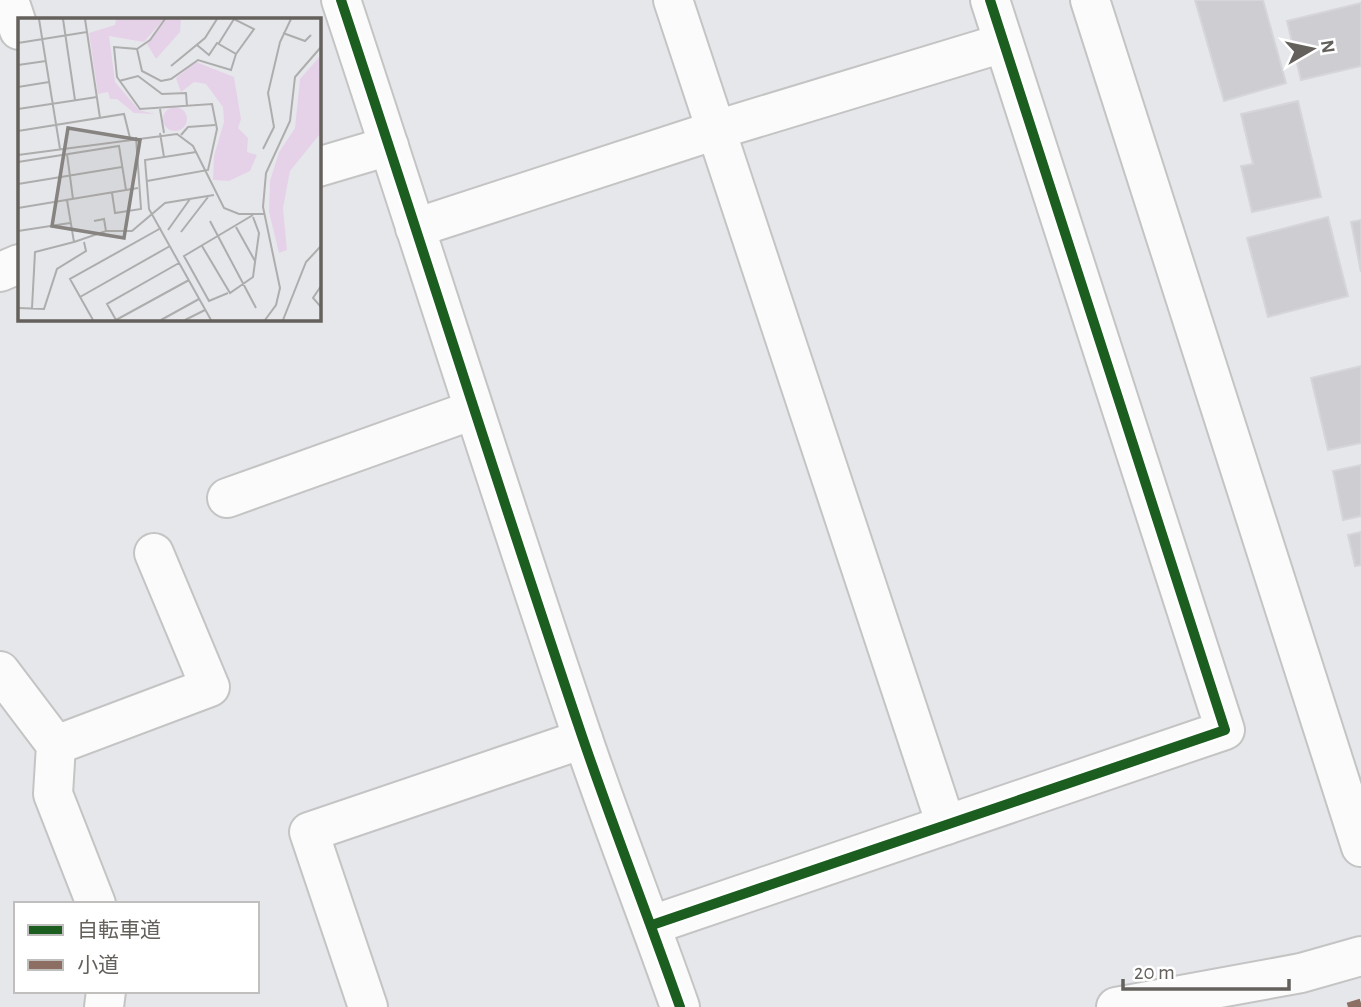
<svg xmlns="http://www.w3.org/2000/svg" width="1361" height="1007" viewBox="0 0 1361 1007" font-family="'Alegreya Sans','Noto Sans JP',sans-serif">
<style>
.building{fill:#ceced2;stroke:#d6d6da;stroke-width:2}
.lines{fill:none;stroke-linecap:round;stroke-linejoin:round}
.street-casing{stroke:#c4c4c4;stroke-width:42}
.secondary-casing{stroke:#c4c4c4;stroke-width:42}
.street{stroke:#fbfbfc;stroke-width:38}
.secondary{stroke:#fbfbfc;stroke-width:38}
.quiet{stroke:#8d6e63;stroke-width:9;stroke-dasharray:18 9;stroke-linecap:butt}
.cycleway-casing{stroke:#fff;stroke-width:15}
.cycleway{stroke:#1b5e20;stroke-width:10}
.inset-road{fill:none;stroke:#aeadad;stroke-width:2}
.view{fill:#868380;fill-opacity:0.15;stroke:#868380;stroke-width:3.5}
.inset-edge{fill:none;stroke:#64605b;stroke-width:3.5}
</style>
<rect width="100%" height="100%" fill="#e6e7eb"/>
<g class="building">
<polygon points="1195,0 1263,0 1286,83 1224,101"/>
<polygon points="1361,3 1361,66 1301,80 1287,21"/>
<polygon points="1298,101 1321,197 1252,212 1241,166 1253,164 1241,114"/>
<polygon points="1328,217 1348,296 1268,317 1247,238"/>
<polygon points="1361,220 1361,272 1351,222"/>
<polygon points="1361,366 1361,443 1328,450 1311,378"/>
<polygon points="1361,465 1361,516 1343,520 1333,471"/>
<polygon points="1361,532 1361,565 1355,566 1348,535"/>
</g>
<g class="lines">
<g class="street-casing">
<g id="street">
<polyline points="9,0 19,30"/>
<path d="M341 0C422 245 499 491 582 736 613 827 648 916 680 1007"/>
<polyline points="673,0 946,825"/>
<polyline points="318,167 389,146"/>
<polyline points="415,228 716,130 1003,43"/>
<polyline points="0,272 19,264"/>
<polyline points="227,498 473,410"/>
<polyline points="0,671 56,745 53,794 96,904"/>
<polyline points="56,745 210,687 154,553"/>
<polyline points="652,925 1225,730 990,0"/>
<polyline points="104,1007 106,991"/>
<polyline points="368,1007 309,832 583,739"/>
<polyline points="1116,1007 1301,973 1361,956"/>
</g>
</g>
<g class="secondary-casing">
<polyline id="secondary" points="1090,0 1361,847"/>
</g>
<use href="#street" class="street"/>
<use href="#secondary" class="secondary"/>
<polyline class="quiet" points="1348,1007 1361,1003"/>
<g class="cycleway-casing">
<g id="cycleway">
<path d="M341 0C422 245 499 491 582 736 613 827 648 916 680 1007"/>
<polyline points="652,925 1225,730 990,0"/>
</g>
</g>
<use href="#cycleway" class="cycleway"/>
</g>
<g transform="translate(18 18)">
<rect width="303" height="303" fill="#e6e7eb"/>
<path d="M98 1H146L126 24 91 18 97 64 121 92 137 96 116 95 99 81H92L90 74 80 76 71 15 97 7ZM148 1H163L162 14 138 41 129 26ZM303 37 302 116 272 153 265 190 269 232 261 235 251 194 252 163 261 134 277 110 282 61ZM178 44 216 59 223 101 220 110 230 120 229 134 239 137 232 153 211 163 195 162 196 138 206 104 205 89 188 66 176 64 163 74 158 60ZM145 101a12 12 0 1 1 24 0a12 12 0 1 1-24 0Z" fill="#e6d2e8"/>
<path class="inset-road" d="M21 1 42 131M45 1 57 82M67 1 82 100M265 15 287 23 293 17M0 25 69 14M201 25 216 1 236 11 218 36M119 31 132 22 147 1M0 47 28 43M153 48 187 20 199 1M101 63 120 58 144 76 168 75 169 88M0 69 31 64M0 91 79 79M142 91 146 115M0 113 106 96 112 120M142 115 146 139M163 117 170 109 197 107M245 131 256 109 250 75 262 24 273 1M178 134 127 142 131 191 193 302M49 136 55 181M0 137 159 116 175 128 206 190 221 196H246M0 144 101 128 108 172M129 163 190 152 199 111 194 86 122 91 99 59 96 29 119 31 124 53 143 63 153 61 180 42 213 52 218 36 199 25 191 37 179 27M0 166 104 149M94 175 97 195 123 191 118 119M0 190 120 170M76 203 86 201 88 213M192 203 238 290M218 209 237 243M150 212 172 181M0 213 52 205M163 214 190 179M56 224 88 213H114L147 185 196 177M184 228 212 275 235 259 241 215 235 199M303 268 295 280 303 289M210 275 191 283 166 238 235 197M62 279 152 228M0 290 26 291 39 251 68 233 66 224M14 290 17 234 56 224 49 182M75 302 52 261 143 210M98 302 89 286 161 245M98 302 171 262M143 302 181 281M167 302 187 292M247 302 258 287 262 270 245 189 248 155 272 103 277 59 303 29M265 302 288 244 303 228"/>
<path class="view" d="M50 110 122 122 106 220 34 208Z"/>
<rect width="303" height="303" class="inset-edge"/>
</g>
<rect x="14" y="902" width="245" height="91" fill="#ffffff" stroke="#c1bfbd" stroke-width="2"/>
<rect x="28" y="925" width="35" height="10" fill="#1b5e20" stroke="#c1bfbd" stroke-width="2"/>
<text x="77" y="937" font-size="21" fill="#64605b">自転車道</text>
<rect x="28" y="960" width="35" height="10" fill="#8d6e63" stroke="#c1bfbd" stroke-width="2"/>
<text x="77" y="972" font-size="21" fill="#64605b">小道</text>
<g transform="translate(1312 49) rotate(81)" stroke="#ffffff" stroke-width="5" paint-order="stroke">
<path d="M0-5L12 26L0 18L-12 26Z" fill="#64605b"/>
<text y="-10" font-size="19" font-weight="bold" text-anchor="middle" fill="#64605b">N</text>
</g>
<path d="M1123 979v10h166v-10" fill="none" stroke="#64605b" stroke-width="3.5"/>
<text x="1134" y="979" font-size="21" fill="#64605b" stroke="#ffffff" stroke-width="5" paint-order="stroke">20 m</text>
</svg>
